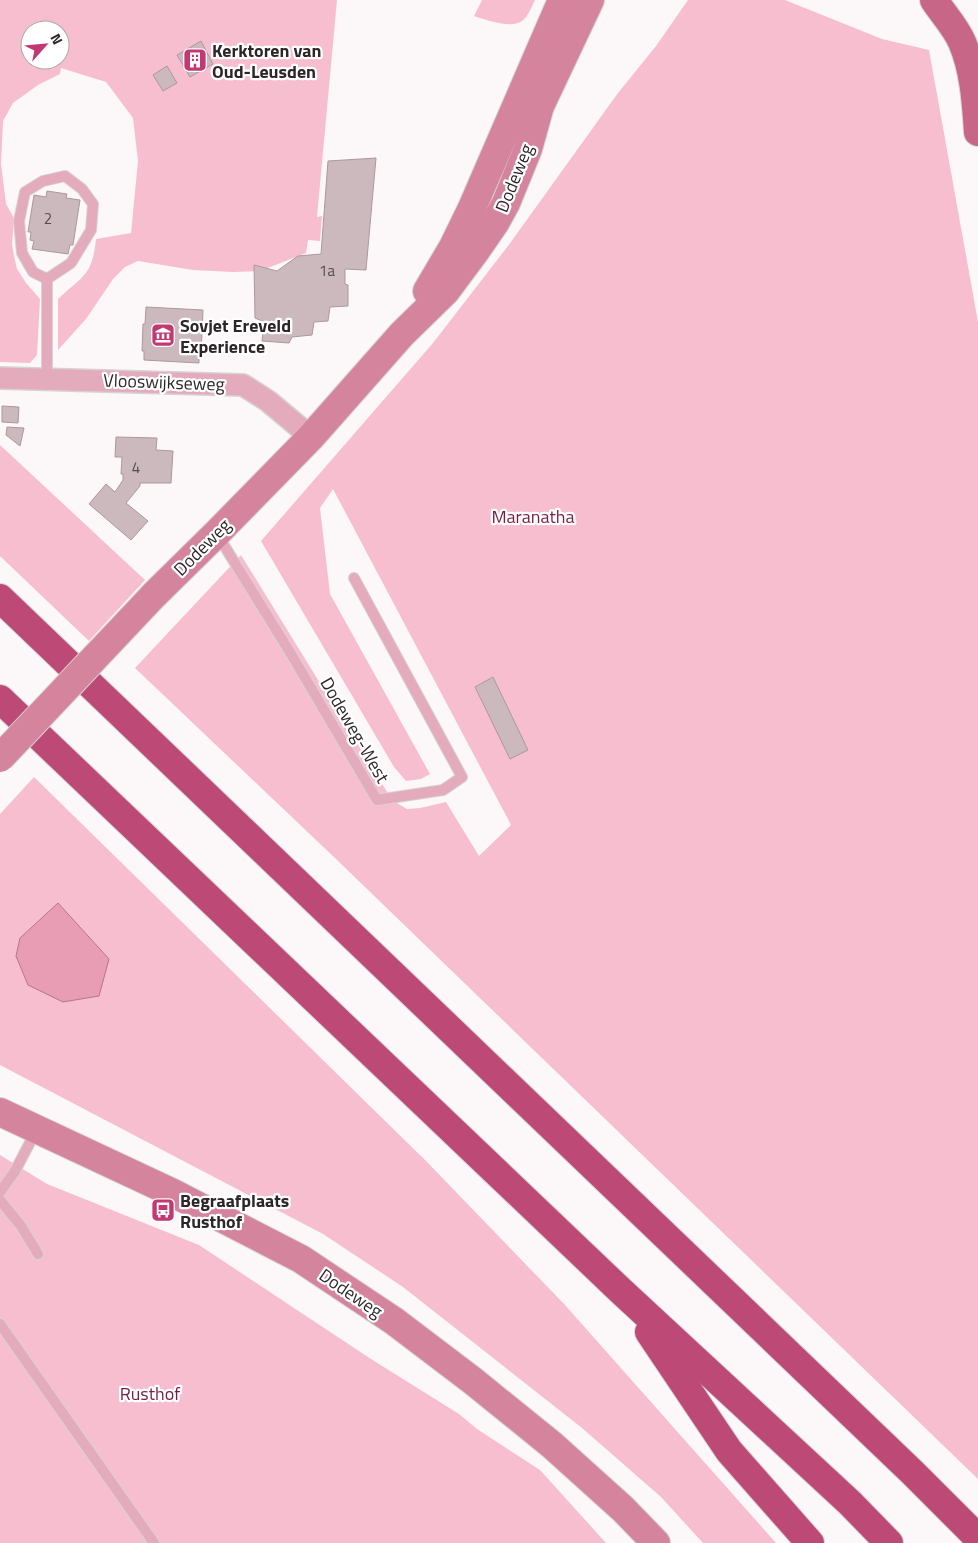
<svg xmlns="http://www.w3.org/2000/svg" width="978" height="1543" viewBox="0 0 978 1543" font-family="'Titillium Web',sans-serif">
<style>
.green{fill:#f7becf;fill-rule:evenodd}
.water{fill:#e89db4;stroke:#b0798a}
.building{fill:#ccb9be;stroke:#ab989d}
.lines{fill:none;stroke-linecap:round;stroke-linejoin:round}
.lane-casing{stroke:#d7d2d3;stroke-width:12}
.street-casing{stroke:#d7d2d3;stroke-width:24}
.secondary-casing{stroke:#d7d2d3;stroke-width:30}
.primary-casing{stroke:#d7d2d3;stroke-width:30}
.highway-casing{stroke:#d7d2d3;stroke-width:30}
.lane{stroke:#e3abbc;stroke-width:10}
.street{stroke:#e3abbc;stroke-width:21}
.secondary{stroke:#d5849e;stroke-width:28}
.primary{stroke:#c86688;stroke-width:28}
.highway{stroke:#bd4a76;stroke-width:28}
.secondary-bridge-casing{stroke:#d7d2d3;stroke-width:30;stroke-linecap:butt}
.secondary-bridge{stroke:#d5849e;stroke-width:28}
.labels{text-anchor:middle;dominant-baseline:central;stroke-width:4.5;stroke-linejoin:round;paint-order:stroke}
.number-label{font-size:15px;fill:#554b4e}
.poi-label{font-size:18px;font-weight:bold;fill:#2d2628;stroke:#fff;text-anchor:start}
.street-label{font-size:18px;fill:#2d2628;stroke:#fff}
.park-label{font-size:18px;fill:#751f43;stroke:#fff}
</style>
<rect width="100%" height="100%" fill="#fcf8f9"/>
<g class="green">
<path d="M0 0H337L317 217 322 216 320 241 308 240 306 253 260 271 233 272 193 270 138 261 125 267 113 279 86 319 58 350V299C83 275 92 277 96 239L131 233 138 161 133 118 106 82 61 68 60 74 38 85 13 103 3 121 1 164 6 204 14 218 12 245 14 256 17 269 26 283 40 299 37 355 30 363 0 362ZM30 30H60V60H30Z"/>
<path d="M482 0H535C532 6 528 17 522 21 511 29 486 20 474 16Z"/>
<polygon points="688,0 785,0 882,39 929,50 978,322 978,1479 337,860 135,668 241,555 392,800 407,809 420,808 446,802 479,856 511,825 333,489 320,508 330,594 430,774 421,779 406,781 394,767 261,541 433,343 508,246 618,93 656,46"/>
<polygon points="0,445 145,580 89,641 0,556"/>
<polygon points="34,777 427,1162 565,1305 776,1543 703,1543 661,1497 582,1428 403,1287 323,1234 0,1065 0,814"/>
<polygon points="0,1155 47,1184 199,1245 371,1359 459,1414 477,1429 540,1470 606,1543 0,1543"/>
</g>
<polygon class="water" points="58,903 109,959 99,996 63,1002 28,985 16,956 20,938"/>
<g class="building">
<polygon points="201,41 213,64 190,77 177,55"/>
<polygon points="167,66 177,83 163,91 153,75"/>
<polygon points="376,158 366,270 345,269 345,284 348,285 348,306 330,307 328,321 314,322 312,335 292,337 289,343 262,341 264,322 255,318 254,265 277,271 298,256 321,254 328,161"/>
<polygon points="47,191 67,194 66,198 80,200 73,245 70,245 68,254 32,249 34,241 30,240 31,232 28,232 34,195 46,197"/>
<polygon points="146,307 203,310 201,355 199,354 199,363 144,360 144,351 142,351 143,324 145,324"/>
<polygon points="2,406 19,407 18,423 2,422"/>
<polygon points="7,427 24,428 20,446 6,435"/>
<polygon points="116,437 157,438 156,450 173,451 171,483 140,483 140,486 126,503 148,521 131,540 89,504 106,484 115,492 123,480 123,474 121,474 122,457 115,457"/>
<polygon points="493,677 528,750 510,759 475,687"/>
</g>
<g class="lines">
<g class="lane-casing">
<g id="lane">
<polyline points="47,279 33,272 22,253 19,221 25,192 43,181 65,176 82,189 93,204 91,230 71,263 47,279 47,379"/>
<polyline points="217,534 291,654 377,800 443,790 462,777 354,578"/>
<polyline points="0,1192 15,1171 37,1129"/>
<polyline points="0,1200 21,1226 38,1254"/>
<polyline points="0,1324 154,1543"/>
</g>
</g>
<g class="street-casing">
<polyline id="street" points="0,378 243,385 268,401 311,437"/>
</g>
<g class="secondary-casing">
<g id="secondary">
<polyline points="427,291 453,247 472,208 562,0"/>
<polyline points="154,595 217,533 311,437 402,334 446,291 475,252 495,223 506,203 528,149 540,106 590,0"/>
<polyline points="0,1112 173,1193 301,1259 394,1321 473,1381 552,1445 623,1509 656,1543"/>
</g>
</g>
<g class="primary-casing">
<path id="primary" d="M934 0C943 14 955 26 962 42 974 70 976 102 978 132"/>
</g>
<g class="highway-casing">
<g id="highway">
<polyline points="0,598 913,1473 978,1538"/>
<polyline points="0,699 621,1291 850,1503 889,1543"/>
<polyline points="649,1332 729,1451 810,1543"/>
</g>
</g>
<use href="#lane" class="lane"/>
<use href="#street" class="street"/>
<use href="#secondary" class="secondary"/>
<use href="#primary" class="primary"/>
<use href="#highway" class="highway"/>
<g class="secondary-bridge-casing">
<polyline id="secondary-bridge" points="0,758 154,595"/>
</g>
<use href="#secondary-bridge" class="secondary-bridge"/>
</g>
<defs>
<g id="building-square" transform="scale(1.25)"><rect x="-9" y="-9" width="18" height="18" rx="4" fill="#c23872" stroke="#fff"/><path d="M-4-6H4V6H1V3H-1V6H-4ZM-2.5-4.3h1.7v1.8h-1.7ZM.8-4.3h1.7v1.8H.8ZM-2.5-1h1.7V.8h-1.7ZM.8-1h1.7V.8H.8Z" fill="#fff"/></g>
<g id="museum-square" transform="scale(1.25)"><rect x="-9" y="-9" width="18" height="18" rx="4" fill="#c23872" stroke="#fff"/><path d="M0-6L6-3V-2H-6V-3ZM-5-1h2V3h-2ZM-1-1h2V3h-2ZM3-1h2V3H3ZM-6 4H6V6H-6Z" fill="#fff"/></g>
<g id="bus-square" transform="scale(1.25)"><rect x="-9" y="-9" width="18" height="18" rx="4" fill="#c23872" stroke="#fff"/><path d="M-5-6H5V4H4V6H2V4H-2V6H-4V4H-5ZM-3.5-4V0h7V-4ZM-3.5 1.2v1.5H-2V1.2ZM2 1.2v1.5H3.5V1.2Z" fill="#fff"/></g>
</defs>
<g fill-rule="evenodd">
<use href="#building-square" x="195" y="60"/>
<use href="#museum-square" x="163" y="335"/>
<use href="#bus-square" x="163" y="1210"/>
</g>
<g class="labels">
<g class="number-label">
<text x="48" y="218">2</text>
<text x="327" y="270">1a</text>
<text x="136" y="467">4</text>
</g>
<g class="poi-label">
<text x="212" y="50">Kerktoren van<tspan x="212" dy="21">Oud-Leusden</tspan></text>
<text x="180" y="325">Sovjet Ereveld<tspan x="180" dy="21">Experience</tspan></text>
<text x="180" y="1200">Begraafplaats<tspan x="180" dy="21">Rusthof</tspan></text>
</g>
<g class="street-label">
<text transform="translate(514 178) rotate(-68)">Dodeweg</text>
<text transform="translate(164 382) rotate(2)">Vlooswijkseweg</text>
<text transform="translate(202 547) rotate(-45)">Dodeweg</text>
<text transform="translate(355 730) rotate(60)">Dodeweg-West</text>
<text transform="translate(351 1293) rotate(34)">Dodeweg</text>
</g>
<g class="park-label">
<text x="533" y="516">Maranatha</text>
<text x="150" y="1393">Rusthof</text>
</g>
</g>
<g transform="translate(45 45) rotate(63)"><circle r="24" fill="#ffffff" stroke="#aba8a9"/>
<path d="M0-4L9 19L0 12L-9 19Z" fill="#c23872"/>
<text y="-8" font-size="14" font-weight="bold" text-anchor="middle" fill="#2d2628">N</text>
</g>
</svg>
